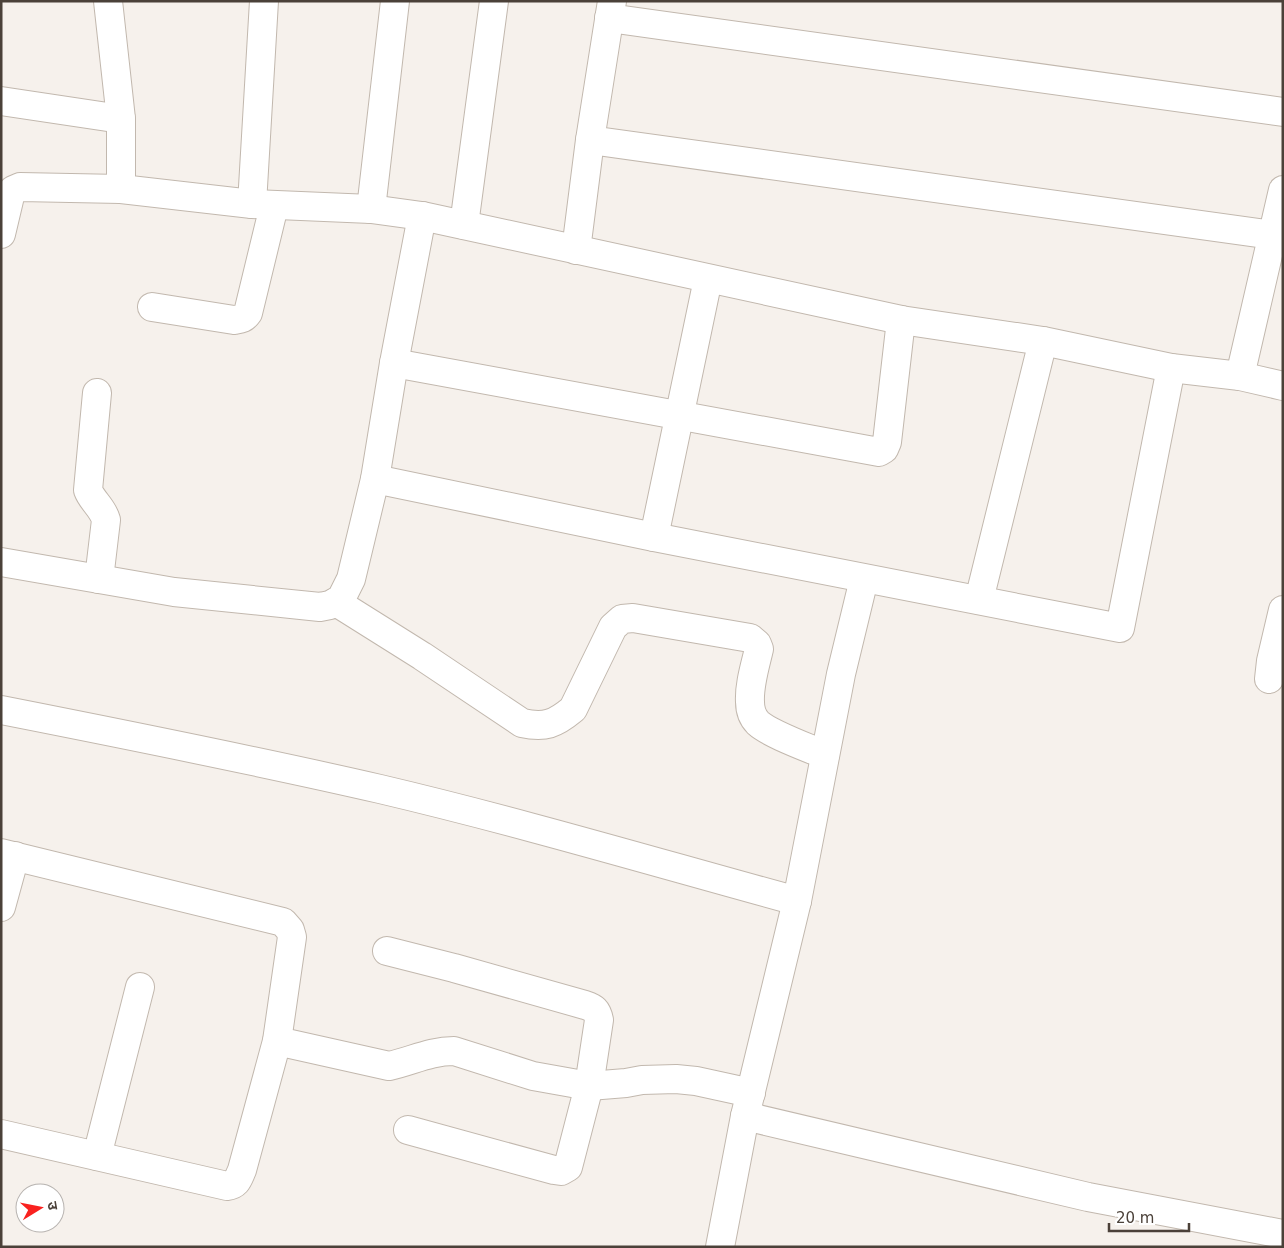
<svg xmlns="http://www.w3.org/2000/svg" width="1284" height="1248" viewBox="0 0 1284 1248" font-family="'DejaVu Sans','Noto Sans Devanagari',sans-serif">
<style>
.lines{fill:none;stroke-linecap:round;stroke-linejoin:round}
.street-casing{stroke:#c2b8ae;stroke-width:30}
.street{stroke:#fff;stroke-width:28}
</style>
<rect width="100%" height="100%" fill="#f6f1ec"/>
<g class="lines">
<g class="street-casing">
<g id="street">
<polyline points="108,1 121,119 121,189"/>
<polyline points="609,18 1283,112"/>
<polyline points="1,101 121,119"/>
<polyline points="590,140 1272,235"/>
<polyline points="252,204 264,1"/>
<polyline points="371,209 395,1"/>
<polyline points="464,225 494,1"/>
<polyline points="1,234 10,196 13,190 20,187 121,189 252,204 371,209 422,216 901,320 1043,341 1171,368 1240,376 1283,386"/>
<polyline points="576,250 590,140 612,1"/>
<polyline points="708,279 654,537 1120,628 1171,368"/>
<path d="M152 307 234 320C240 319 244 319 248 313L274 206"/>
<polyline points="394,363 879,452 884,449 887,442 901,320"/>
<polyline points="1240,376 1283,190"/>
<path d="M97 393 88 490C92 501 103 508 106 520L99 579"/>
<polyline points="375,479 654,537"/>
<polyline points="1,562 174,592 320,607 330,605 341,599 351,579 375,479 394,363 422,216"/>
<polyline points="979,600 1043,341"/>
<path d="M336 602 422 656 522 723C545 728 555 724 573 709L613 627 622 619 633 618 750 638 757 644 759 649C755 666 749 685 750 702 750 710 753 718 758 723 770 734 809 748 825 755"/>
<polyline points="1269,679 1271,661 1283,610"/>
<path d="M1 710C128 735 254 760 380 789 520 822 658 863 797 901"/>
<path d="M1 853 283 922 290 930 292 937 277 1041 242 1170C238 1179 237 1185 227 1186L1 1134"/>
<polyline points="1,907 15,856"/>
<path d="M387 951 454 968 585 1005C594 1008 597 1010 599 1020L589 1086 568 1167 561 1171 554 1170 408 1130"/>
<path d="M277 1041 389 1066C412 1061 430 1051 454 1051L533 1076 589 1086 626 1083 642 1080 676 1079 696 1081 751 1093"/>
<polyline points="745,1116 1088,1197 1283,1234"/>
<polyline points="97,1156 140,987"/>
<polyline points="720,1247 745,1116 797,901 841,674 864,579"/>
</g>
</g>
<use href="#street" class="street"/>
</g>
<rect width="1284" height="1248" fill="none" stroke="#4b4139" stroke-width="5"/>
<g transform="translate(40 1208) rotate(80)"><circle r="24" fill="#ffffff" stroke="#b7b3b0"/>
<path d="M0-4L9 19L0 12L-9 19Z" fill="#f9211f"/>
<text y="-8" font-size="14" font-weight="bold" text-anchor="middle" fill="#4b4139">उ</text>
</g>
<path d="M1109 1223v8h80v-8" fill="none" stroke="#4b4139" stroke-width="2.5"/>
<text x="1116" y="1223" font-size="15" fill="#4b4139" stroke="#ffffff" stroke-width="4" paint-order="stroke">20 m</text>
</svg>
